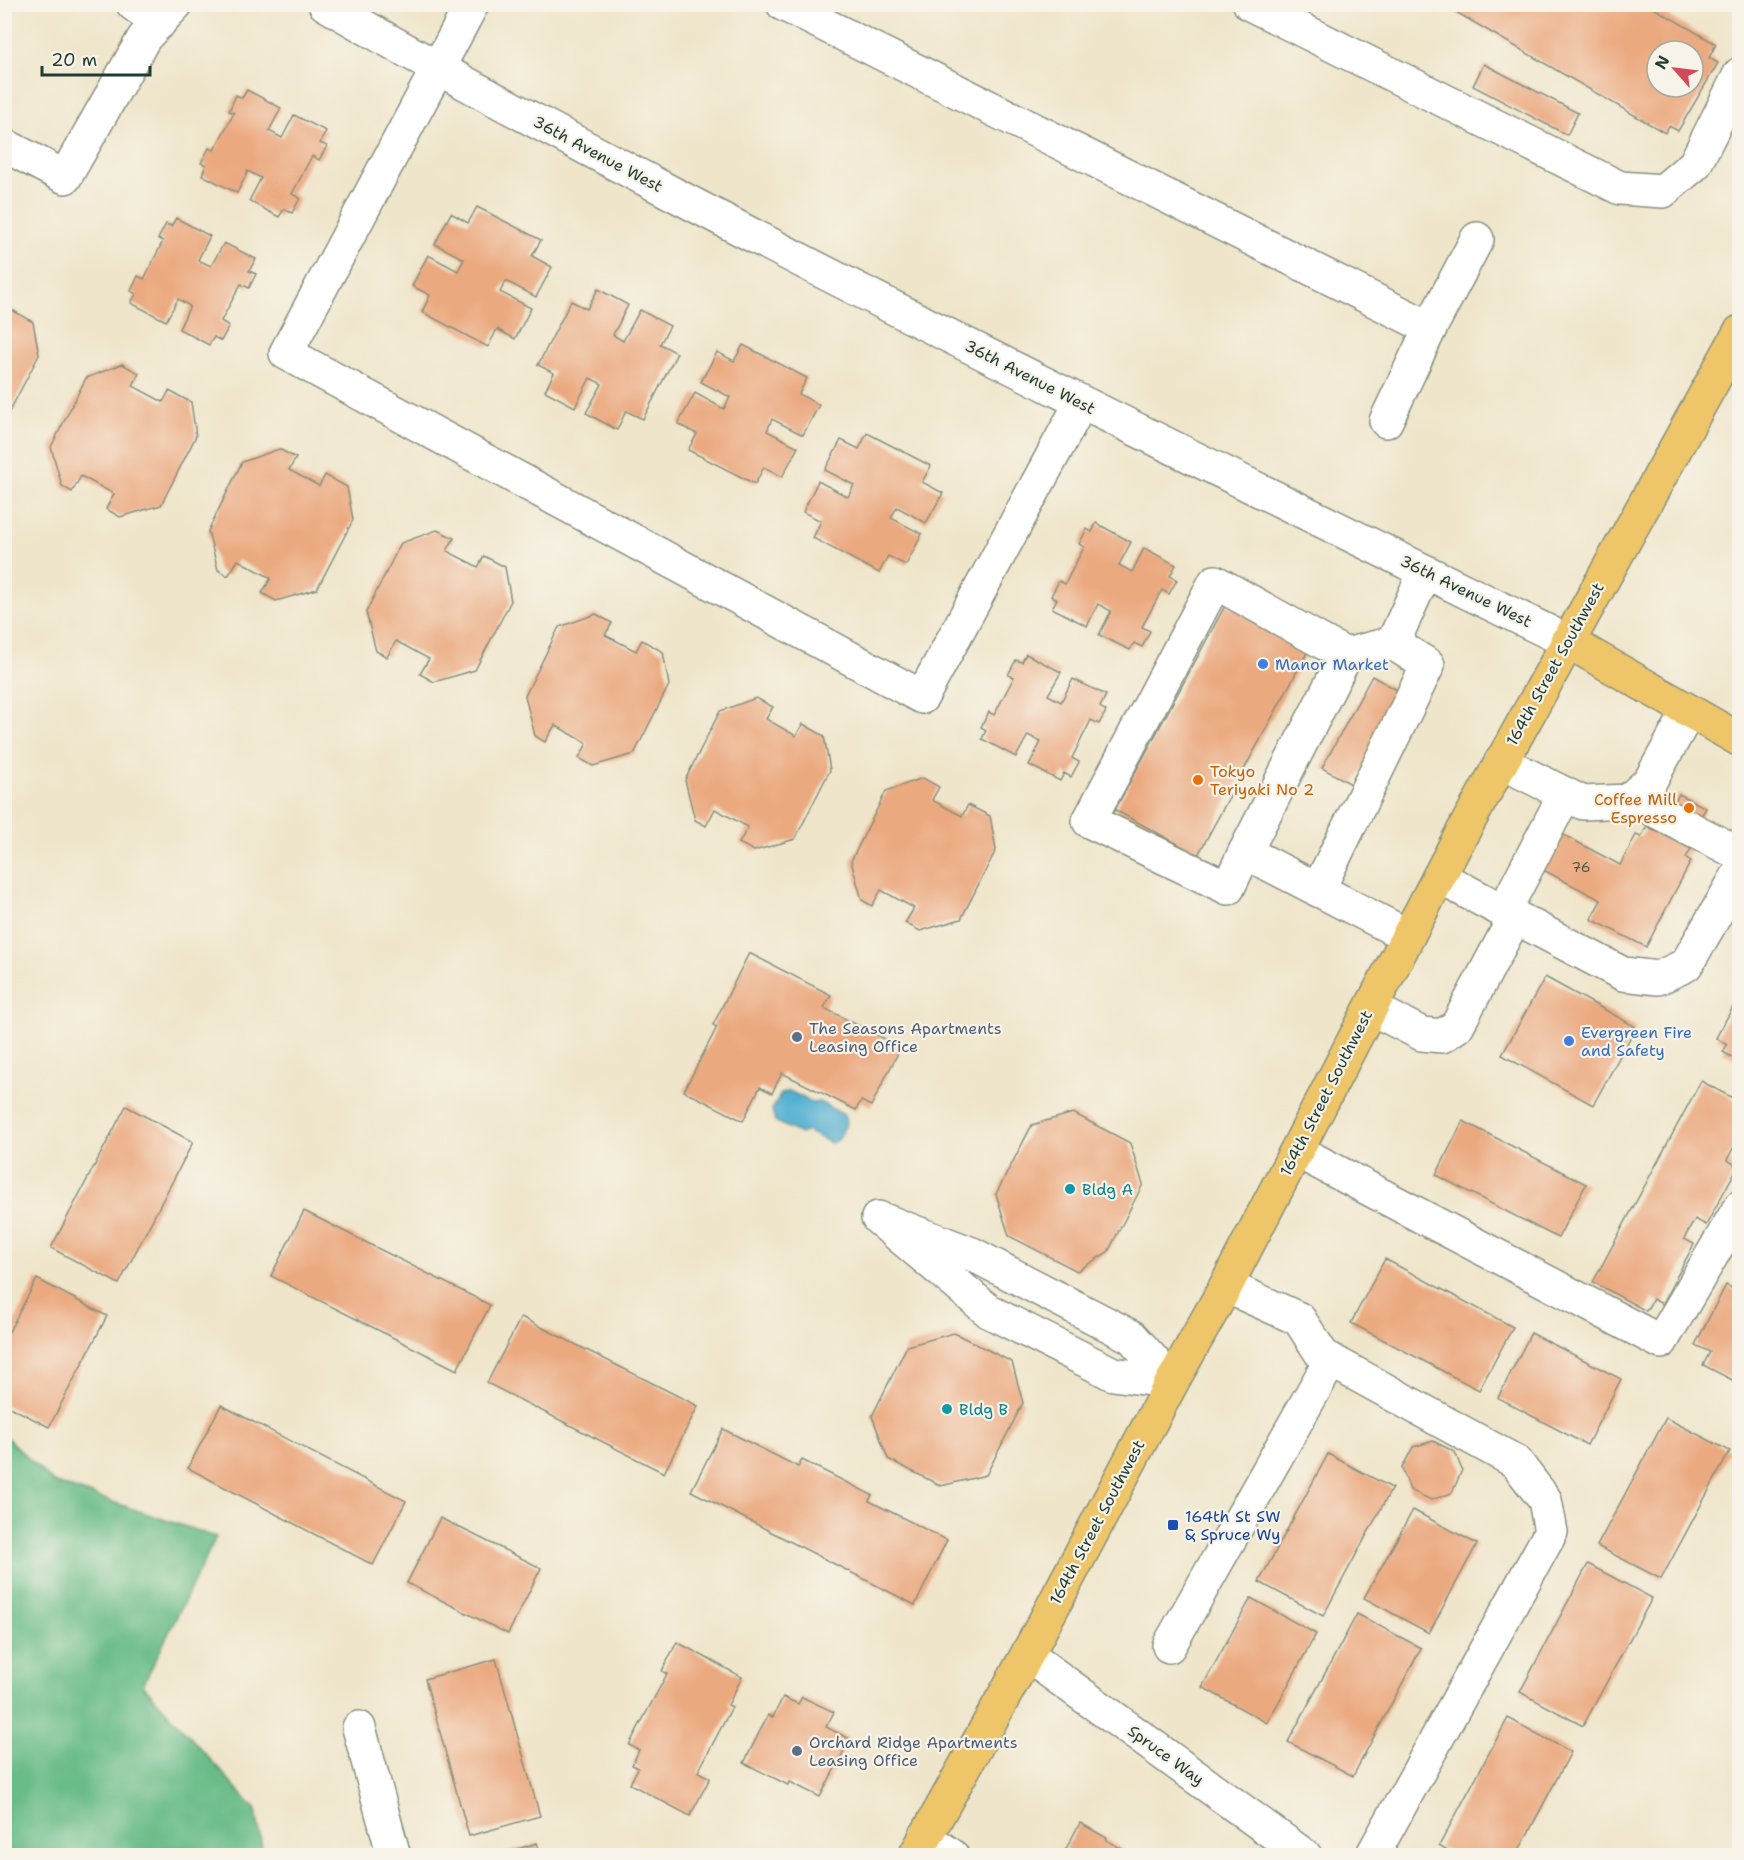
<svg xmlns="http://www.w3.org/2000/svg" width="1744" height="1860" viewBox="0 0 1744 1860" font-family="'Shantell Sans',sans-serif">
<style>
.forest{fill:#69bc88;stroke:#447c5e;stroke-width:1.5}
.water{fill:#53b0d1;stroke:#397682;stroke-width:1.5}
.building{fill:#eba97f;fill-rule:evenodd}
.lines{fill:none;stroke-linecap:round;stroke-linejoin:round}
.minor-casing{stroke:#87917f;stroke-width:36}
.major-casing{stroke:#87917f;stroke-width:36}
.minor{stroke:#fff;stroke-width:33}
.major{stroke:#eec569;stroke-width:33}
.shop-dot{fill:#3f7fe0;stroke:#f7f3e8;stroke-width:2}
.food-dot{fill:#e8710a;stroke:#f7f3e8;stroke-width:2}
.service-dot{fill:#5c6f8a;stroke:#f7f3e8;stroke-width:2}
.culture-dot{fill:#0f9aa8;stroke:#f7f3e8;stroke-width:2}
.transit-dot{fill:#1a4fb4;stroke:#f7f3e8;stroke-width:2}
.labels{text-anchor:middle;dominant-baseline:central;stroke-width:4.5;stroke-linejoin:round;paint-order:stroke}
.number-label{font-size:14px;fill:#525847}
.street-label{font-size:16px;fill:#1f3d34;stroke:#f7f3e8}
.shop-label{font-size:16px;fill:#366cbe;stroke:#f7f3e8;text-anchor:start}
.food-label{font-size:16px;fill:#c56008;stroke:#f7f3e8;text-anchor:start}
.service-label{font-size:16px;fill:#4e5e75;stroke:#f7f3e8;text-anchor:start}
.culture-label{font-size:16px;fill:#0d838f;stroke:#f7f3e8;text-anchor:start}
.transit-label{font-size:16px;fill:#164399;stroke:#f7f3e8;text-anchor:start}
</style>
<rect width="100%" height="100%" fill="#f7f3e8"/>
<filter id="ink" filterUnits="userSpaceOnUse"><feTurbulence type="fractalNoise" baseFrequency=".0167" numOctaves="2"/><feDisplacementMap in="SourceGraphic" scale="12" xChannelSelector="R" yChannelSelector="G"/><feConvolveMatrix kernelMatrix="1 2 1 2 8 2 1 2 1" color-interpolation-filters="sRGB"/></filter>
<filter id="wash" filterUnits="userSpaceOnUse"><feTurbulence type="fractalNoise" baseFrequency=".008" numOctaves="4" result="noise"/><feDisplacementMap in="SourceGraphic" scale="24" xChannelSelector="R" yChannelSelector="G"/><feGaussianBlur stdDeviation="1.35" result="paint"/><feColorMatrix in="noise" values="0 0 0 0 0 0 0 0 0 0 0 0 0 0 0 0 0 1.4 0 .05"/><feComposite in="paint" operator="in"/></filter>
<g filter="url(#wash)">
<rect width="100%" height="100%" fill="#efe5ca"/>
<polygon class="forest" points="4,1435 53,1482 216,1537 143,1685 256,1810 263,1855 5,1855"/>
<polygon class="water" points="789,1091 813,1103 819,1102 843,1114 847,1122 838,1140 831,1143 807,1131 800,1134 775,1121 772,1110 781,1094"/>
<g id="blocks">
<g class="building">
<path d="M1442 4H1647L1716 44 1709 58 1718 63 1678 131 1669 126 1665 133ZM1657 51H1693V87H1657Z"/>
<polygon points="1484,64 1578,113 1567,135 1473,86"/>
<polygon points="247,90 281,108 269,131 282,138 294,115 326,131 320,143 327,146 319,160 312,156 292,194 300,198 292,213 284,209 279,217 249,201 261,178 248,171 237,193 202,175 206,165 201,163 209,148 214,150 234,113 229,111 236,95 242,98"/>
<polygon points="477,207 541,240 532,256 552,267 536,297 506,281 500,292 531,308 515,339 497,329 488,347 422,312 430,295 412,286 428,255 458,271 464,259 435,244 451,213 468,223"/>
<polygon points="176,218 210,236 198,260 211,266 224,243 256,259 249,271 256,274 249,288 241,284 221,321 229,326 221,341 214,337 209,345 179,329 190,306 178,299 166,321 131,303 136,294 131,291 138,276 144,279 163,241 158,239 166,224 171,226"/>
<polygon points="598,289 628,305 613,335 623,341 640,310 670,326 660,344 677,353 643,419 626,411 617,430 586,413 602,384 590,378 575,407 545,391 554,373 538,365 571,301 587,309"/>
<polygon points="12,310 33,322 39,355 4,422 4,321"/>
<polygon points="743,345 807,378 799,394 819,405 803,435 772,419 767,431 798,447 782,477 764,467 755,484 688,450 697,434 678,424 695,393 724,409 730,397 701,382 717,352 734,361"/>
<polygon points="122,364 139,373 133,386 163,402 169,391 191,402 196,436 161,505 120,517 106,509 114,494 81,476 72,492 62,486 51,447 86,378"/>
<polygon points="867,433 931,466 922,482 943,493 926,523 897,507 891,518 922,534 906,565 888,556 879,573 813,538 821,521 803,512 818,481 848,497 854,485 825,470 841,440 859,449"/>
<polygon points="279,449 296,458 289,470 319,486 325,475 347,487 353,520 317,589 276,601 262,593 271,578 238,560 228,576 218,570 208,531 242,462"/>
<polygon points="1096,523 1131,542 1119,565 1132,572 1144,548 1176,565 1170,576 1177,580 1169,594 1162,590 1142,627 1150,631 1142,647 1134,643 1130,650 1099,635 1111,611 1098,604 1087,626 1052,608 1057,599 1051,596 1059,581 1065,584 1084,547 1079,544 1087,529 1092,532"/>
<polygon points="437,530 454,538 447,551 478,567 484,556 505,567 511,601 475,670 434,682 420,674 429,659 396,641 387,657 376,651 366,612 401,543"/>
<polygon points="1226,604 1309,649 1198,855 1115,810"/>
<polygon points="596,614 612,623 605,635 636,651 642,640 663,652 669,685 634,754 593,766 579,758 587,743 555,725 545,742 535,736 525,696 559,627"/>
<polygon points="1026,654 1061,672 1048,695 1061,702 1073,679 1106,695 1100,707 1106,711 1099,724 1091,720 1072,758 1079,762 1071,777 1064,773 1060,781 1029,765 1041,742 1028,735 1016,757 982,739 986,730 981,727 989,712 994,715 1014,677 1008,675 1016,660 1022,662"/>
<polygon points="1372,676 1404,694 1353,785 1322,768"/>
<polygon points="756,698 773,707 766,719 796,736 803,724 824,736 830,770 795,839 754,851 739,843 748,827 715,809 706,826 695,820 685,780 720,711"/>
<polygon points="923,778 939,787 932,800 962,816 968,805 990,816 996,850 961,919 920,931 905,923 914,908 881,890 872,906 862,900 851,861 886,791"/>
<polygon points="1679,794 1706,808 1697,823 1671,809"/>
<polygon points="1647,826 1691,849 1686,858 1691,861 1646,947 1591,919 1601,900 1543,870 1562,834 1620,865 1636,835 1641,837"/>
<polygon points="749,953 831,995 824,1008 901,1047 871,1106 861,1101 856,1110 782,1073 772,1093 760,1087 743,1121 684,1091 717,1027 713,1025"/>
<polygon points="1545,977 1636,1027 1593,1105 1502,1055"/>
<polygon points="1740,994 1740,1062 1723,1052 1727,1045 1716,1038"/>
<polygon points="1701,1081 1740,1102 1740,1143 1737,1141 1727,1160 1738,1166 1706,1225 1695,1219 1684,1239 1694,1244 1662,1304 1653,1299 1646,1311 1593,1282"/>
<polygon points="126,1106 193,1142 119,1284 51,1248"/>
<polygon points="1073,1113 1130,1143 1143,1184 1108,1252 1077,1271 1009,1236 996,1194 1032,1125"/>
<polygon points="1463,1121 1586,1184 1558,1238 1436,1175"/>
<polygon points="304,1211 490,1305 457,1370 271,1276"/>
<polygon points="1385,1259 1513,1327 1479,1390 1351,1323"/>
<polygon points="37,1279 107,1316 49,1427 4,1404 4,1341"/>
<polygon points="1726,1285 1740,1292 1740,1384 1703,1365 1710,1352 1695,1345"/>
<polygon points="521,1317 698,1406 664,1473 487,1383"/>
<polygon points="954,1333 1012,1362 1023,1403 986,1475 941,1486 888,1459 872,1416 907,1346"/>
<polygon points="1531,1333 1621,1379 1587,1445 1498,1398"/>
<polygon points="221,1405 406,1501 373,1565 188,1468"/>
<polygon points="1666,1418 1730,1451 1661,1579 1597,1546"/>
<polygon points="723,1429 798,1467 802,1460 872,1495 869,1501 947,1540 915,1605 691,1491"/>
<polygon points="1433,1441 1455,1452 1462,1470 1452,1493 1431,1500 1410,1490 1402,1468 1413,1447"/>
<polygon points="1328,1454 1392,1488 1323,1616 1259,1582"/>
<polygon points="1413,1510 1477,1544 1429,1633 1364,1598"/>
<polygon points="440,1518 541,1568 508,1634 407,1583"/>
<polygon points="1588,1564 1652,1598 1583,1726 1520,1692"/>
<polygon points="1251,1598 1316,1634 1267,1723 1202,1687"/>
<polygon points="1357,1614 1421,1648 1353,1776 1288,1742"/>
<polygon points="677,1642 742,1677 728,1705 732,1707 698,1772 710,1778 690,1816 630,1784 638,1768 632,1765 639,1750 629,1745 667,1674 662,1671"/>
<polygon points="496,1659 540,1816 469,1836 425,1679"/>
<polygon points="783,1697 798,1704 802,1697 834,1712 826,1727 850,1739 820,1797 790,1782 788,1785 744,1763 768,1715 773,1717"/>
<polygon points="1508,1718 1571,1752 1516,1856 1456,1856 1439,1846"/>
<polygon points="1080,1823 1107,1838 1106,1840 1131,1854 1130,1856 1062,1856"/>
<polygon points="537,1843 542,1856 499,1856 499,1855"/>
</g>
</g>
</g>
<g filter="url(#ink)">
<use href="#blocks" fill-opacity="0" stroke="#87917f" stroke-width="1.5"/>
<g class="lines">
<g class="minor-casing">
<g id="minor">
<polyline points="133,4 159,23"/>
<path d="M325 4C436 69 550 129 664 189 962 346 1265 493 1567 641"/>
<polyline points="472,4 286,353 922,697 1081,403"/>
<polyline points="783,4 1430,328 1477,239"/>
<polyline points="1250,4 1620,188 1663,191 1695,164 1740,74"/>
<polyline points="4,145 65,177 144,38 176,4"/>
<polyline points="1386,421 1430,328"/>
<polyline points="1393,643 1425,572"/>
<polyline points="1346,655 1245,852 1408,936"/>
<polyline points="1501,762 1583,803 1628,801 1650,781 1689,711"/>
<polyline points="1631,798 1740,854"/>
<polyline points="1245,852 1228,888 1089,821 1215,582 1346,655 1393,643 1428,665 1318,890"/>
<polyline points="1439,877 1623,974 1658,978 1686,965 1740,872"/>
<polyline points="1504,911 1565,794"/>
<polyline points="1371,1008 1422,1034 1442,1036 1457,1026 1515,917"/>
<polyline points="1297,1151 1661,1342 1740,1207"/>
<polygon points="878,1218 972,1254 1132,1337 1172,1382 1113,1374 990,1312"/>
<polyline points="1226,1286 1299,1319 1323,1356 1516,1462 1545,1500 1551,1532 1372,1856"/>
<polyline points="1169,1646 1331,1360"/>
<polyline points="1027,1655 1305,1856"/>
<polyline points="359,1728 394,1856"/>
<polyline points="925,1837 952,1856"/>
</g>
</g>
<g class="major-casing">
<g id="major">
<polyline points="1567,641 1740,740"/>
<polyline points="915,1856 1027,1655 1172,1382 1226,1286 1455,846 1740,332"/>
</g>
</g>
<use href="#minor" class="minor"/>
<use href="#major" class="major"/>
</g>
</g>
<g class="shop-dot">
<circle cx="1263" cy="664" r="6"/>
<circle cx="1569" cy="1041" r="6"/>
</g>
<g class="food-dot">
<circle cx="1198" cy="780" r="6"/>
<circle cx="1689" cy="808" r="6"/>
</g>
<g class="service-dot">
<circle cx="797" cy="1037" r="6"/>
<circle cx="797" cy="1751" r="6"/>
</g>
<g class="culture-dot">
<circle cx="1070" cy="1189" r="6"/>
<circle cx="947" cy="1409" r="6"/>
</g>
<rect class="transit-dot" x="1167" y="1519" width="12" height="12" rx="3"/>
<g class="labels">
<g class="number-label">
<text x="1581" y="867">76</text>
</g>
<g class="street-label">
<text transform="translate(598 154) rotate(28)">36th Avenue West</text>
<text transform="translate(1030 377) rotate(27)">36th Avenue West</text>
<text transform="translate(1466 591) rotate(26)">36th Avenue West</text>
<text transform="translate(1555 664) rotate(-61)">164th Street Southwest</text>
<text transform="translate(1326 1093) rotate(-63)">164th Street Southwest</text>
<text transform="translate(1097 1522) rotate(-62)">164th Street Southwest</text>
<text transform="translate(1166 1755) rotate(36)">Spruce Way</text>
</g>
<g class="shop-label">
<text x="1275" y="664">Manor Market</text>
<text x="1581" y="1032">Evergreen Fire<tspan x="1581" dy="18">and Safety</tspan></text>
</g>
<g class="food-label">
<text x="1210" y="771">Tokyo<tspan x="1210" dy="18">Teriyaki No 2</tspan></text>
<text x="1677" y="799" text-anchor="end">Coffee Mill<tspan x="1677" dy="18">Espresso</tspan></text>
</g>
<g class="service-label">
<text x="809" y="1028">The Seasons Apartments<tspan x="809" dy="18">Leasing Office</tspan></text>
<text x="809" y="1742">Orchard Ridge Apartments<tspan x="809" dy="18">Leasing Office</tspan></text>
</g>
<g class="culture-label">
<text x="1082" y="1189">Bldg A</text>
<text x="959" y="1409">Bldg B</text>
</g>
<g class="transit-label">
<text x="1185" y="1516">164th St SW<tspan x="1185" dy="18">&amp; Spruce Wy</tspan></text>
</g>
</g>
<rect width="1744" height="1860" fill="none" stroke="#f7f3e8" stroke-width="24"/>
<g transform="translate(1675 69) rotate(298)"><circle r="28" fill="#f7f3e8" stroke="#a1aaa0" stroke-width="1.5"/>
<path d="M0-4.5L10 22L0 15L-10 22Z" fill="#d1495b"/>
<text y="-9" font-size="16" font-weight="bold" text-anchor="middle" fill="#1f3d34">N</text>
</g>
<path d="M42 66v9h108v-9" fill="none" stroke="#1f3d34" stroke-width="3"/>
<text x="51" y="66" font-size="18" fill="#1f3d34" stroke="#f7f3e8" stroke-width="4.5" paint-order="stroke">20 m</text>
</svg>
